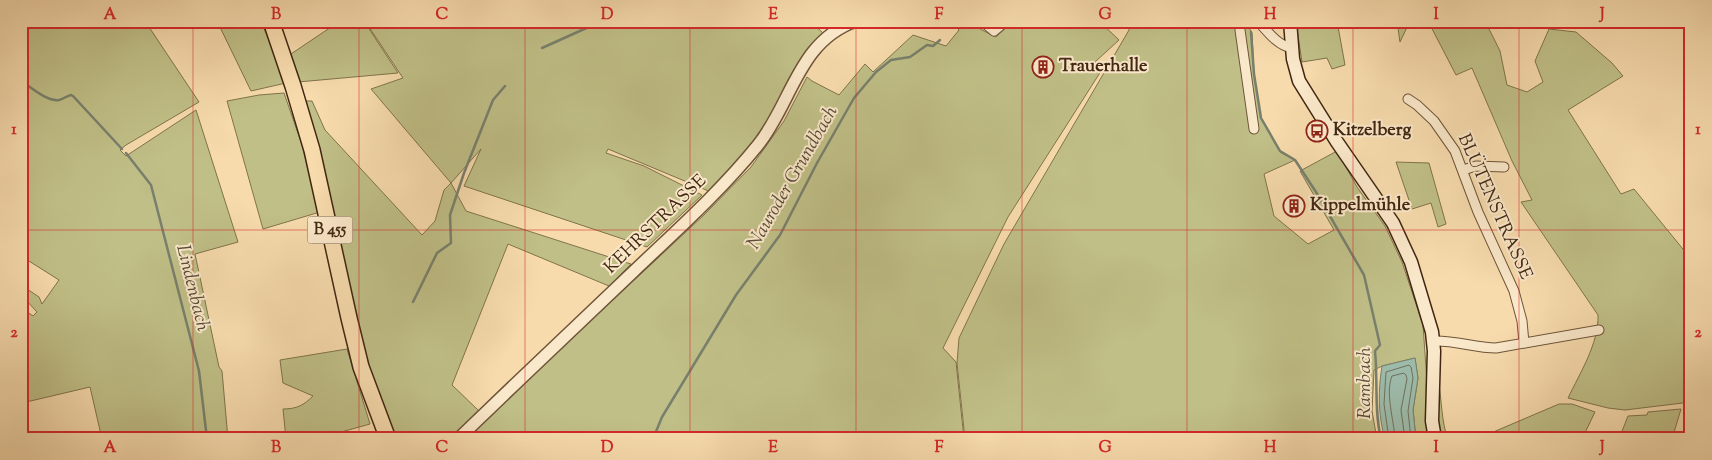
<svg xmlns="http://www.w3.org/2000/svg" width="1712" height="460" viewBox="0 0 1712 460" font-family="'Sorts Mill Goudy',serif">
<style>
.green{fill:#c0bf87;stroke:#80734c}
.water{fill:#9dbbaa;stroke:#78806d}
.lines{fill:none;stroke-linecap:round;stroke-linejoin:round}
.shore{stroke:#6f715e;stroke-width:1}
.stream{stroke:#78806d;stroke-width:2.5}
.minor-casing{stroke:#6e5439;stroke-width:11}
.tertiary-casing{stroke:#6e5439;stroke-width:14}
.secondary-casing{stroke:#412712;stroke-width:15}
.primary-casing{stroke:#412712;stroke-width:18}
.minor{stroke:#fae8ca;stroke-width:9}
.tertiary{stroke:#fae8ca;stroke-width:11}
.secondary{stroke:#fae8ca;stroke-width:12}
.primary{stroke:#f7dbad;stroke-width:15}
.grid{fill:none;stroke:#d62828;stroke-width:1;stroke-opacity:0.55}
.labels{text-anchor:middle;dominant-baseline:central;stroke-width:4;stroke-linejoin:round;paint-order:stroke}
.shield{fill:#fae8ca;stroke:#786149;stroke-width:1}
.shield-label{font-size:16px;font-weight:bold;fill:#412712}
.poi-label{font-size:18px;font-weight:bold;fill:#412712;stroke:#fae8ca;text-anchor:start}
.street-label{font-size:18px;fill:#412712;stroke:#fae8ca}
.water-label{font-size:19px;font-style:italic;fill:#584c38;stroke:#fae8ca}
.neatline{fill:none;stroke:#d62828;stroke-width:2}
.grid-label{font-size:16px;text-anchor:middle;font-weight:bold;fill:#d62828}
</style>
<rect width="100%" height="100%" fill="#f7dbad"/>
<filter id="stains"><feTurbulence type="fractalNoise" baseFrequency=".004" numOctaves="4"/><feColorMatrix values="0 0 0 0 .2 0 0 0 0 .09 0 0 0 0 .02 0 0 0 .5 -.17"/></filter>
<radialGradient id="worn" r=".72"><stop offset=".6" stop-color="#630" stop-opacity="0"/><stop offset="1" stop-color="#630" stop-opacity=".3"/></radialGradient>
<g class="green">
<polygon points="21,21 145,21 199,102 126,145 120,150 126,156 196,110 238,242 195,254 219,367 222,371 228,439 102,439 90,387 22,403 21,407 21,308 33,316 37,312 25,299 21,297 21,285 39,297 42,304 59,280 21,256"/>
<polygon points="217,21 261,21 286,83 251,91"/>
<polygon points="340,21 364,21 398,73 298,82 288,56"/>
<path d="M365 21H810L823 33C797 56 793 75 777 103 760 136 735 164 711 192L608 149 606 153 644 166 702 195 647 247 464 186 481 149 451 183 466 211 631 264 609 286 508 244 452 385 479 411 450 439H394L367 364 315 135 305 101H312L325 130 422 235 435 221 444 190 451 183 371 89 403 78Z"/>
<polygon points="959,21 972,21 980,29 996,37 1013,21 1099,21 1119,40 1095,62 1103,68 1008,217 943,348 956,362 964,439 464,439 704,215 751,167 784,121 807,77 812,81 839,95 865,64 873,72 913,35 946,46 959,30 955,26"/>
<polygon points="1130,21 1245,21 1252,33 1254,74 1261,118 1280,152 1295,160 1264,174 1274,216 1308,244 1334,230 1300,171 1337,151 1357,187 1385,226 1402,262 1423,325 1431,439 1416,439 1413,410 1418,378 1415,358 1382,366 1374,370 1372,411 1377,439 965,439 957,363 959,338 1004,244 1129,30"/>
<polygon points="1306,21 1337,21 1345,65 1332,69 1327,58 1302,62 1296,23"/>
<polygon points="1397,21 1410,21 1400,42"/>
<path d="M1428 21H1485L1500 51 1507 85 1527 92 1543 82 1535 61 1549 29 1576 32 1612 63 1623 76 1568 110 1621 194 1634 189 1691 259V339L1688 340 1691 345V402L1625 410 1608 408 1568 398C1580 373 1599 343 1598 315L1521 202 1532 200 1512 161 1472 68 1456 75Z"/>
<polygon points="284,93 301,142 320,212 263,229 227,101 259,95"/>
<polygon points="1396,162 1429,163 1446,224 1438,227 1431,203 1412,209"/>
<path d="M347 349 370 424 316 439H286L283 409C297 409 304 405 313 396L283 383 280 360Z"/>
<path d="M1438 380C1442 398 1441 422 1448 439H1441L1438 429Z"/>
<polygon points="1559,404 1572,404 1595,412 1582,439 1477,439"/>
<polygon points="1681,409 1672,439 1619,439 1628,416 1647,415 1648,412"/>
</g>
<path class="water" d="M1415 358 1418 378 1413 410 1416 439H1385C1378 416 1378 390 1382 366Z"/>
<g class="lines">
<g class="shore">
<polyline points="1389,439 1384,404 1386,372 1409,365 1411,367 1413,378 1408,411 1411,439"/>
<path d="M1395 439C1394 420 1385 393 1392 376L1404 373 1406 375 1407 379 1401 410 1405 439"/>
</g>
<g class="stream">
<polyline points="954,26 958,21"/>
<path d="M1251 32 1254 74 1261 118 1280 151 1295 160 1316 192 1364 275 1380 345 1375 351C1378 381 1374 410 1381 439"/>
<polyline points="542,48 602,21"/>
<path d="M21 81C31 87 47 102 59 100 63 99 67 96 71 95L73 96 122 149"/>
<polyline points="126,153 151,185 199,371 207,439"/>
<polyline points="413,302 437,253 451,243 450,215 464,173 493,100 505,86"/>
<polyline points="653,439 662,417 736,295 780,235 817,163 854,98 876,72 891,60 910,57 927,45 933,46 940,40"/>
</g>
<g class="minor-casing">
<g id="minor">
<polyline points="982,21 994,31 1006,21"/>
<polyline points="1240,21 1240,30 1254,129"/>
<path d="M1258 21C1267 31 1278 46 1292 48"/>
<polyline points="1408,99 1417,105 1434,121 1455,151 1478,212 1514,291 1522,321 1524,343"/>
<polyline points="1463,170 1476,166 1504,167"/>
<path d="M1433 341C1455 340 1475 348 1496 348L1599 330"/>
</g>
</g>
<g class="tertiary-casing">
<g id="tertiary">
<polyline points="890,21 901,21"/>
<path d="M458 439C516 383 575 327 633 272 676 231 720 192 758 145 792 103 798 41 856 21"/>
</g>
</g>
<g class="secondary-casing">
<polyline id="secondary" points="1290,21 1293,59 1299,81 1337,142 1393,223 1411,262 1432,332 1434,351 1432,421 1435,439"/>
</g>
<g class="primary-casing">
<polyline id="primary" points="271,21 293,86 312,150 349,318 361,367 388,439"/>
</g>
<use href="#minor" class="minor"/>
<use href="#tertiary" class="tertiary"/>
<use href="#secondary" class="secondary"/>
<use href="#primary" class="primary"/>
</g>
<path class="grid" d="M193 21V439M359 21V439M525 21V439M690 21V439M856 21V439M1022 21V439M1187 21V439M1353 21V439M1519 21V439M21 230H1691"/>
<defs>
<g id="building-ring" transform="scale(1.125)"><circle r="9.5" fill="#fae8ca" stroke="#8f2418" stroke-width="1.5"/><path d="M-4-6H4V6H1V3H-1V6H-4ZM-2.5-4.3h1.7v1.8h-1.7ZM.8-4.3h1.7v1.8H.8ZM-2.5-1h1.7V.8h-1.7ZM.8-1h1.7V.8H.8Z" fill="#8f2418"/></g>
<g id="bus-ring" transform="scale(1.125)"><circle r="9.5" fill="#fae8ca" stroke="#8f2418" stroke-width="1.5"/><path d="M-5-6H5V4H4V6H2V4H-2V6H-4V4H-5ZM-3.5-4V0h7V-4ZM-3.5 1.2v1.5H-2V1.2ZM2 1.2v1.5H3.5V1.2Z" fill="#8f2418"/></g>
</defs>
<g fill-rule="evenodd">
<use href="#building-ring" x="1043" y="67"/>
<use href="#bus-ring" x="1317" y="131"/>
<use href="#building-ring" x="1294" y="206"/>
</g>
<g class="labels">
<rect class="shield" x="307.5" y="216.5" width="45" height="27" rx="4"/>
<g class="shield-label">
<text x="330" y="230">B 455</text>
</g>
<g class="poi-label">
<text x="1059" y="67">Trauerhalle</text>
<text x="1333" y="131">Kitzelberg</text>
<text x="1310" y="206">Kippelmühle</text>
</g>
<g class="street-label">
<text transform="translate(1494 207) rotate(66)">BLÜTENSTRASSE</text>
<text transform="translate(656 225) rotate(-44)">KEHRSTRASSE</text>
</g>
<g class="water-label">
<text transform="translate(793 178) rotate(-60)">Nauroder Grundbach</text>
<text transform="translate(192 288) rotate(76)">Lindenbach</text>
<text transform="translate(1365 383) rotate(-90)">Rambach</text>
</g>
</g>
<rect width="1712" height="460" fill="none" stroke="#f7dbad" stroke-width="55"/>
<rect x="28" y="28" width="1656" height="404" class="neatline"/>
<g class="grid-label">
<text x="110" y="19">A</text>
<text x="276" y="19">B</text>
<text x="442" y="19">C</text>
<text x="607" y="19">D</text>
<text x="773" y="19">E</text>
<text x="939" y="19">F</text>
<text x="1105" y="19">G</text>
<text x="1270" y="19">H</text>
<text x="1436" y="19">I</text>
<text x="1602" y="19">J</text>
<text x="14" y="134">1</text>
<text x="1698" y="134">1</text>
<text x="14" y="337">2</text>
<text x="1698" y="337">2</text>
<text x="110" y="452">A</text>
<text x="276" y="452">B</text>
<text x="442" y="452">C</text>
<text x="607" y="452">D</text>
<text x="773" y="452">E</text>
<text x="939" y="452">F</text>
<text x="1105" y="452">G</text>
<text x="1270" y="452">H</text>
<text x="1436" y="452">I</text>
<text x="1602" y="452">J</text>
</g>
<rect width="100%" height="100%" filter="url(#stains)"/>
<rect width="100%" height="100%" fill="url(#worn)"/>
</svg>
